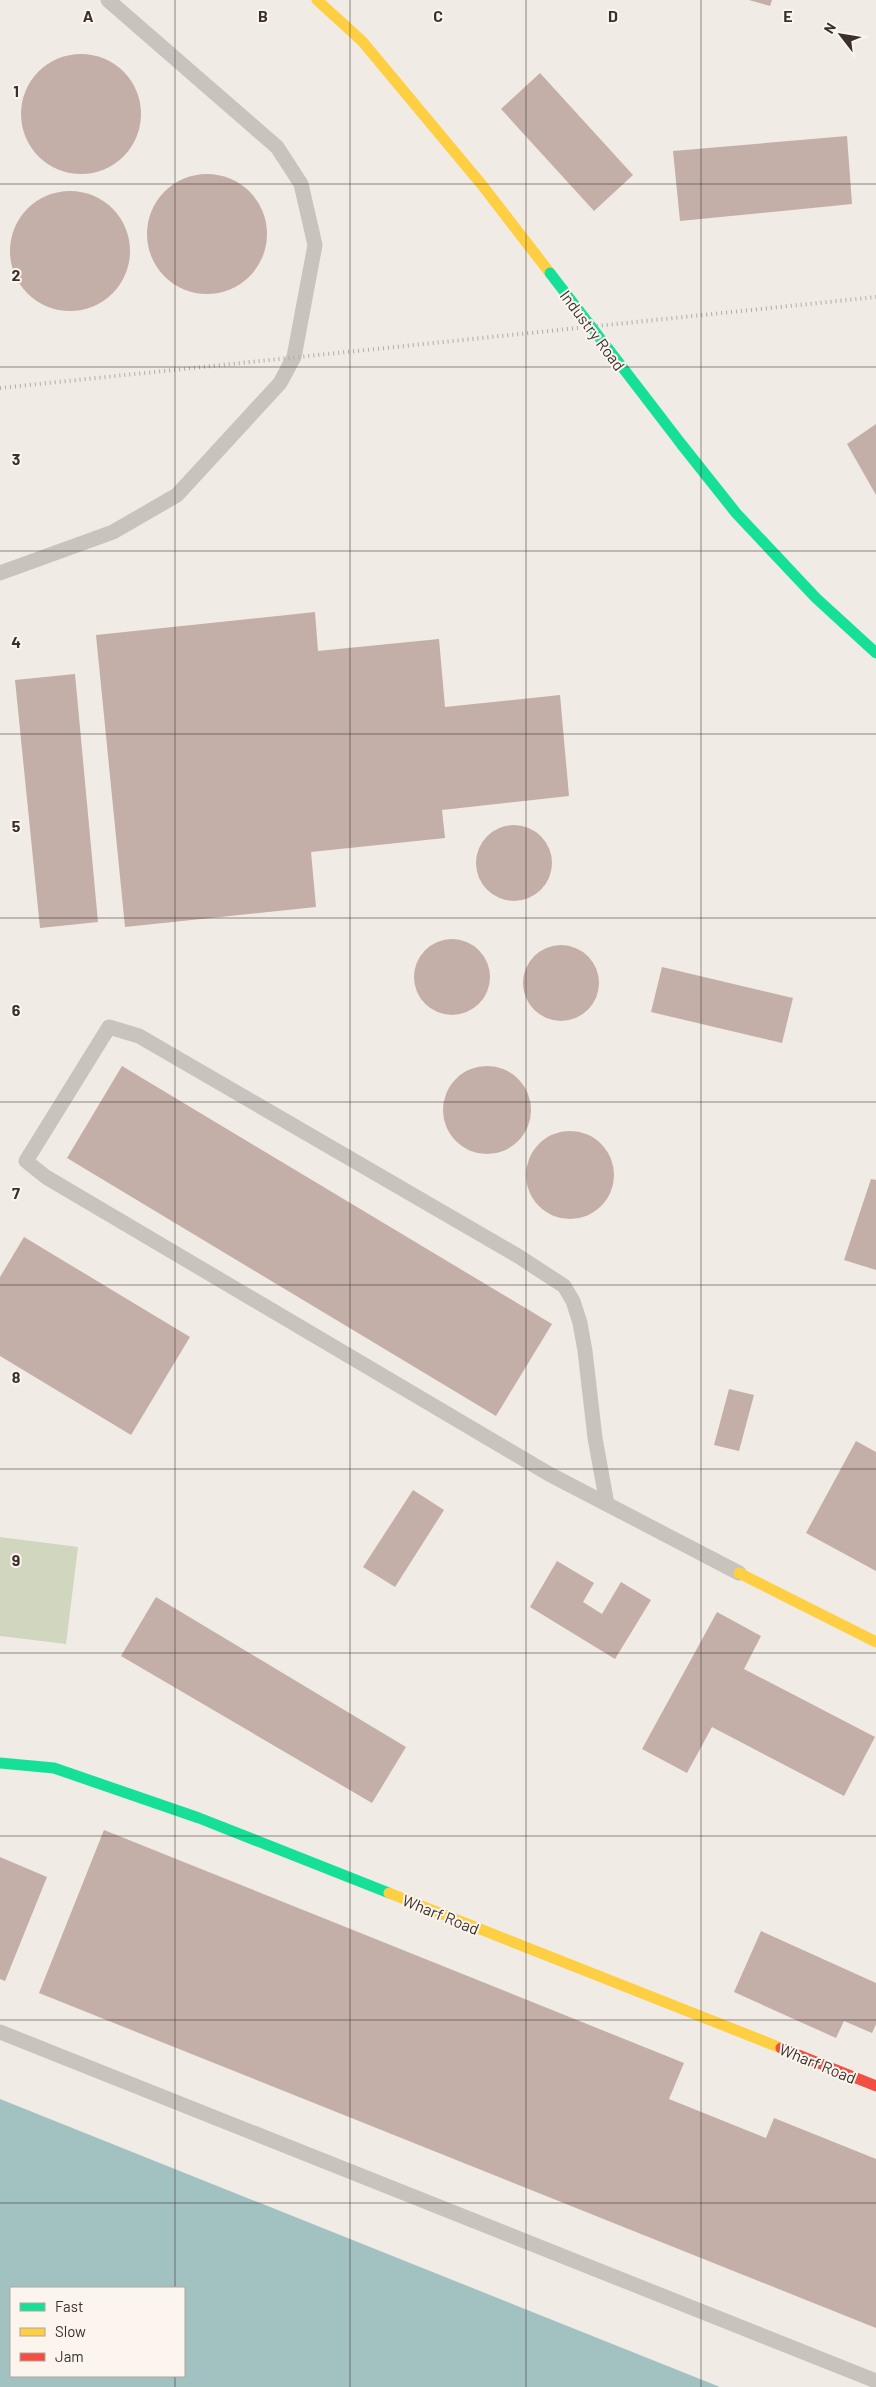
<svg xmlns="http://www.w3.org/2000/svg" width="876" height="2387" viewBox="0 0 876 2387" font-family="Barlow,sans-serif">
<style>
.green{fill:#d1d6bf}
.water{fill:#a1c2c1;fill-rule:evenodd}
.building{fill:#c3afa7}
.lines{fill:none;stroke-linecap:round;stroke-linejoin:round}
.lane{stroke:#c9c3be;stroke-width:15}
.fast{stroke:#16e098;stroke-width:11}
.slow{stroke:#ffcf43;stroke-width:11}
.jam{stroke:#f24e42;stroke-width:11}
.rail{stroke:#b1aca8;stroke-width:4;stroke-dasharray:1 4;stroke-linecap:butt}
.fast-bridge{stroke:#16e098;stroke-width:11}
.grid{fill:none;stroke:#3b302b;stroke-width:1;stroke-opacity:0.55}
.labels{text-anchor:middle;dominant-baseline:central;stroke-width:4;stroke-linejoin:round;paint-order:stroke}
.street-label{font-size:16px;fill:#3b302b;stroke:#fbf5ee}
.grid-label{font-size:16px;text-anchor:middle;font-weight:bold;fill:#3b302b;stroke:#fbf5ee;stroke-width:4;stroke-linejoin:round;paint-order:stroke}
</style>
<rect width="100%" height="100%" fill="#f0ebe5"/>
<polygon class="green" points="0,1537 78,1547 66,1644 0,1636"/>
<path class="water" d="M0 2099 720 2387H0ZM11 2288H184V2376H11Z"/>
<g class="building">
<polygon points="749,0 772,0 770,6"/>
<circle cx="81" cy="114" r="60"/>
<polygon points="540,73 633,175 594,211 501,109"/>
<polygon points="847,136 852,204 680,221 673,151"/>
<circle cx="207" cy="234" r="60"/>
<circle cx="70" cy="251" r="60"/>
<polygon points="876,424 876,495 847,444"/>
<polygon points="315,612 318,651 439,639 445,707 560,695 569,796 442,810 445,838 311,852 316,907 125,927 96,635"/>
<polygon points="75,674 98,922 40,928 15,680"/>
<circle cx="514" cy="863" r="38"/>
<circle cx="452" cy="977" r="38"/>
<circle cx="561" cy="983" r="38"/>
<polygon points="662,967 793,998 782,1043 651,1012"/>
<polygon points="122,1066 552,1324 496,1416 67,1158"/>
<circle cx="487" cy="1110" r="44"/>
<circle cx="570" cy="1175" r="44"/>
<polygon points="871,1179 876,1180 876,1270 844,1260"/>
<polygon points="24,1237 190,1337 131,1435 0,1356 0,1277"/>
<polygon points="729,1389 754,1395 739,1451 714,1445"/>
<polygon points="856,1441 876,1452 876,1571 806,1533"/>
<polygon points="413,1490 444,1510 395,1587 363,1567"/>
<polygon points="557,1561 594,1583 583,1602 602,1614 621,1582 651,1600 615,1659 530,1607"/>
<polygon points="156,1597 406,1747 372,1803 121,1656"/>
<polygon points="717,1612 761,1636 744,1669 875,1737 844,1796 712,1727 687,1773 642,1749"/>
<polygon points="104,1830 684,2063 669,2099 766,2138 774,2118 876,2159 876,2328 39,1993"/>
<polygon points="0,1857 47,1877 5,1981 0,1979"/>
<polygon points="761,1931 876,1983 876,2024 872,2033 844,2021 836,2038 734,1992"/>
</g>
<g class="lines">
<g class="lane">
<polyline points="0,573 113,532 177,495 280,383 294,357 315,245 301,184 277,147 108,0"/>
<polyline points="607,1504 595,1438 585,1351 580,1323 573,1301 564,1286 518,1256 139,1036 109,1027 26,1161 46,1177 549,1474 739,1573"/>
<polyline points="0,2032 876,2381"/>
</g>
<g class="fast">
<polyline points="682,445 736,513 816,598 876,653"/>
<polyline points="0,1763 54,1768 199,1818 389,1893"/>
</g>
<g class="slow">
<polyline points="317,0 362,41 482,185 550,273"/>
<polyline points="739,1573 876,1642"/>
<polyline points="389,1893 781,2048"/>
</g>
<polyline class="jam" points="781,2048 876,2086"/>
<polyline class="rail" points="0,388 876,297"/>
<polyline class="fast-bridge" points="550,273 682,445"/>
</g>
<path class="grid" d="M175 0V2288M350 0V2387M526 0V2387M701 0V2387M0 184H876M0 367H876M0 551H876M0 734H876M0 918H876M0 1102H876M0 1285H876M0 1469H876M0 1653H876M0 1836H876M0 2020H876M0 2203H876M175 2376V2387"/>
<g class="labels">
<g class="street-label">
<text transform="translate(593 330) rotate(53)">Industry Road</text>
<text transform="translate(441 1914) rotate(22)">Wharf Road</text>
<text transform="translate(818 2063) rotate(22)">Wharf Road</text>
</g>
</g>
<g class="grid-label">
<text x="88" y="22">A</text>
<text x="263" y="22">B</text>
<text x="438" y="22">C</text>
<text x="613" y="22">D</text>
<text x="788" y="22">E</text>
<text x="16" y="97">1</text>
<text x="16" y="281">2</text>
<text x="16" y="465">3</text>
<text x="16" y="648">4</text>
<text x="16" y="832">5</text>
<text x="16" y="1016">6</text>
<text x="16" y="1199">7</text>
<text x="16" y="1383">8</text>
<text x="16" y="1566">9</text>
</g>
<rect x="10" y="2287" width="175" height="90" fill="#fbf5ee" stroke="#aea6a0"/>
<rect x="20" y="2303" width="25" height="8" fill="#16e098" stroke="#aea6a0"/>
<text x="55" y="2312" font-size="15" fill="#3b302b">Fast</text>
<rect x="20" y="2328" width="25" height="8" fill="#ffcf43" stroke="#aea6a0"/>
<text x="55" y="2337" font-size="15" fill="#3b302b">Slow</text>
<rect x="20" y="2353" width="25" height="8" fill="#f24e42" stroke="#aea6a0"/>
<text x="55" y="2362" font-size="15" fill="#3b302b">Jam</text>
<g transform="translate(841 35) rotate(301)" stroke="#fbf5ee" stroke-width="4" paint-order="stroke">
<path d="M0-4L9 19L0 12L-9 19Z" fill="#3b302b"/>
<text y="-8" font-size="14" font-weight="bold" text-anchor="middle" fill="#3b302b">N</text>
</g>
</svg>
